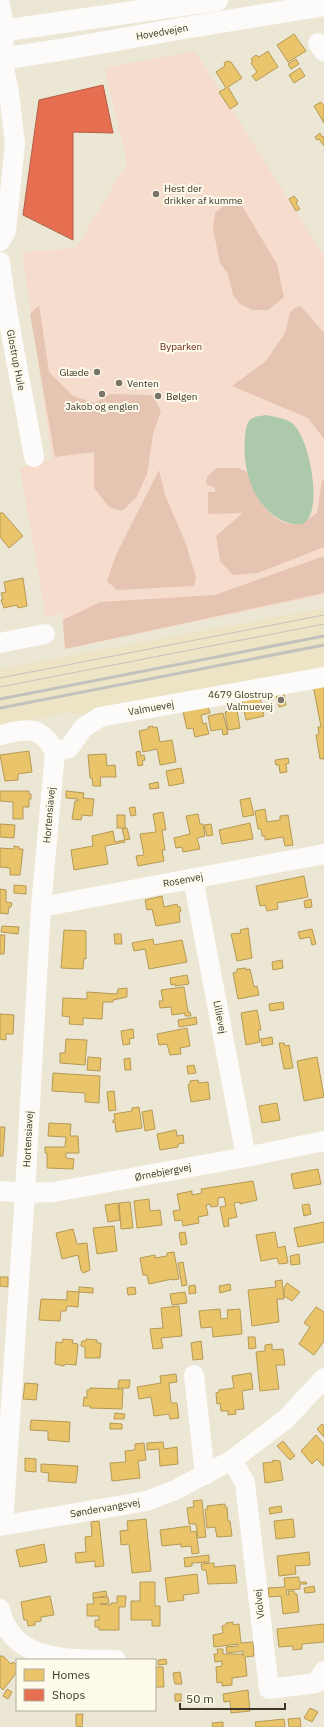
<svg xmlns="http://www.w3.org/2000/svg" width="324" height="1727" viewBox="0 0 324 1727" font-family="'IBM Plex Sans',sans-serif">
<style>
.built{fill:#ede4c5}
.green{fill:#f6dccc}
.forest{fill:#e6c4b2}
.water{fill:#accaab}
.homes{fill:#e9c46a;stroke:#b59a56}
.shops{fill:#e76f51;stroke:#b35e45}
.lines{fill:none;stroke-linecap:round;stroke-linejoin:round}
.minor{stroke:#fcfbf9;stroke-width:20}
.major{stroke:#fcfbf9;stroke-width:22}
.tram{stroke:#c3c1bd;stroke-width:1}
.rail{stroke:#c3c1bd;stroke-width:3}
.poi-dot{fill:#797465;stroke:#fefaec;stroke-width:1.5}
.labels{text-anchor:middle;dominant-baseline:central;stroke-width:4;stroke-linejoin:round;paint-order:stroke}
.street-label{font-size:10px;fill:#3b3729;stroke:#fefaec}
.poi-label{font-size:10px;fill:#3b3729;stroke:#fefaec;text-anchor:start}
.park-label{font-size:10px;fill:#692611;stroke:#fefaec}
</style>
<rect width="100%" height="100%" fill="#ece6d4"/>
<polygon class="built" points="324,608 324,669 75,715 71,712 0,726 0,669"/>
<polygon class="green" points="195,51 324,256 324,595 65,649 62,612 46,618 20,468 52,459 22,252 76,248 127,163 105,68"/>
<g class="forest">
<polygon points="228,202 241,204 277,264 284,297 268,310 252,310 240,304 233,295 228,274 220,263 213,229 215,213"/>
<polygon points="39,305 49,372 73,396 95,403 110,394 152,395 161,411 153,434 147,474 136,498 122,511 109,507 94,488 94,452 55,457 30,314"/>
<polygon points="301,306 324,333 324,439 308,418 232,386 266,361 285,333 290,313 294,308"/>
<path d="M217 468H238L247 472C253 493 272 528 298 524 304 523 312 516 317 513L322 480 324 482V547L258 573 233 575 220 561 216 536 243 513 208 514V492H215V488L206 484 207 477Z"/>
<polygon points="159,470 165,495 186,544 196,577 194,586 117,590 107,581 116,555"/>
<polygon points="324,556 324,593 65,649 63,620 100,602 215,595"/>
</g>
<path class="water" d="M266 415C274 417 285 418 292 423 311 439 324 516 302 524 294 525 286 523 279 519 251 502 242 467 245 436 246 430 246 423 251 419 255 416 261 416 266 415Z"/>
<g class="homes">
<polygon points="294,34 306,51 288,62 277,45"/>
<polygon points="268,51 278,67 256,81 252,76 257,72 251,63 253,62 251,59 256,55 259,57"/>
<polygon points="296,59 299,64 291,69 288,64"/>
<polygon points="227,61 231,62 242,78 228,87 238,104 230,109 219,92 226,88 216,72 225,66 224,63"/>
<polygon points="300,68 305,76 294,83 289,75"/>
<polygon points="321,102 324,105 324,123 314,106"/>
<polygon points="320,133 322,137 324,136 324,146 319,139 317,140 315,137"/>
<polygon points="294,196 298,201 296,203 300,209 296,211 289,199"/>
<polygon points="0,513 3,513 23,536 9,548 0,537"/>
<polygon points="23,578 27,606 18,608 17,605 4,608 1,600 3,599 1,593 6,592 4,582"/>
<polygon points="324,683 324,760 324,758 320,759 316,735 319,734 318,727 321,727 313,685"/>
<polygon points="284,693 286,705 279,707 276,694"/>
<polygon points="260,698 264,716 246,720 242,701"/>
<polygon points="208,706 210,713 201,715 203,724 206,723 209,734 195,737 193,728 187,729 183,712"/>
<polygon points="237,710 240,728 228,730 225,712"/>
<polygon points="223,713 228,734 223,735 222,729 211,731 208,716"/>
<polygon points="153,726 153,728 157,727 160,742 172,740 176,762 160,765 157,749 143,752 139,731 148,729 148,727"/>
<polygon points="29,751 32,772 18,774 18,780 5,781 0,755"/>
<polygon points="140,751 141,756 144,755 145,760 142,761 143,765 138,766 136,752"/>
<polygon points="106,754 107,766 115,765 116,777 100,777 101,786 93,786 92,778 90,778 88,755"/>
<polygon points="288,758 289,763 286,764 287,772 280,773 279,765 276,765 275,760"/>
<polygon points="181,768 184,783 169,786 166,771"/>
<polygon points="158,782 159,788 150,789 149,784"/>
<polygon points="0,791 29,791 29,794 31,794 31,799 29,799 29,807 23,807 23,819 13,819 13,802 0,801"/>
<polygon points="66,791 84,793 83,798 94,799 92,816 82,815 81,820 72,819 75,801 78,801 78,799 66,798"/>
<polygon points="250,798 254,815 243,817 240,800"/>
<polygon points="135,807 136,815 131,816 129,808"/>
<polygon points="265,809 267,822 280,820 280,816 288,815 293,845 285,846 283,837 265,840 265,836 262,836 261,829 258,829 255,811"/>
<polygon points="163,812 166,830 162,830 165,850 162,850 164,861 138,866 136,856 144,855 140,834 156,832 153,814"/>
<polygon points="198,814 200,824 203,824 205,836 197,838 200,849 183,852 182,847 176,848 174,838 190,834 186,816"/>
<rect x="117" y="815" width="8" height="13"/>
<polygon points="250,823 253,839 222,844 219,830"/>
<polygon points="0,824 15,825 14,838 0,837"/>
<polygon points="211,824 213,835 207,836 204,825"/>
<polygon points="127,828 130,839 125,840 122,829"/>
<polygon points="113,831 115,842 124,840 125,842 105,846 108,864 74,870 71,850 93,846 92,836"/>
<polygon points="14,846 19,847 19,849 23,849 20,875 10,875 10,868 0,867 0,848 14,849"/>
<polygon points="304,876 308,897 277,903 278,909 267,911 265,905 260,906 256,886"/>
<polygon points="14,885 26,886 26,894 14,893"/>
<polygon points="0,889 6,890 6,902 12,903 11,907 9,907 8,914 0,913"/>
<polygon points="162,896 164,907 177,904 178,907 180,907 181,911 179,912 180,922 156,926 152,909 147,910 145,900"/>
<polygon points="311,899 312,907 305,908 304,901"/>
<polygon points="2,926 19,927 18,934 1,932"/>
<polygon points="248,928 252,958 237,961 231,934 241,933 240,930"/>
<polygon points="312,929 316,944 312,945 310,937 300,939 298,932"/>
<polygon points="64,930 86,931 86,959 84,958 83,969 61,968"/>
<polygon points="114,934 121,934 122,944 115,944"/>
<polygon points="0,935 5,935 4,954 0,954"/>
<polygon points="153,939 154,945 182,940 187,962 149,969 145,949 134,951 132,943"/>
<polygon points="282,960 283,968 273,970 272,962"/>
<polygon points="246,968 246,970 250,969 254,987 257,986 259,995 238,999 233,973 237,972 237,969"/>
<polygon points="187,975 189,984 175,986 175,984 171,985 170,978"/>
<polygon points="184,987 188,1012 190,1012 191,1016 185,1016 185,1013 172,1015 171,1007 160,1008 159,1001 163,1001 161,990"/>
<polygon points="127,988 127,997 113,1000 113,1002 103,1002 102,1019 83,1018 83,1025 69,1024 70,1017 62,1016 63,998 87,999 87,992 117,994 118,989"/>
<polygon points="283,1002 284,1009 270,1011 269,1004"/>
<polygon points="257,1010 261,1030 258,1030 260,1042 246,1045 241,1013"/>
<polygon points="0,1014 14,1015 13,1034 6,1034 6,1040 0,1039"/>
<polygon points="196,1017 197,1024 179,1027 178,1020"/>
<polygon points="187,1028 190,1046 180,1048 181,1054 170,1055 167,1044 159,1045 157,1034"/>
<polygon points="133,1029 134,1038 129,1039 130,1044 123,1045 121,1031"/>
<polygon points="272,1037 273,1044 262,1046 261,1039"/>
<polygon points="66,1039 87,1040 85,1065 60,1063 60,1053 65,1053"/>
<polygon points="279,1043 284,1043 285,1046 289,1045 293,1068 284,1069"/>
<polygon points="88,1057 101,1058 100,1071 87,1070"/>
<polygon points="317,1057 324,1097 304,1101 297,1061"/>
<polygon points="130,1058 131,1070 125,1070 124,1059"/>
<polygon points="194,1065 196,1073 188,1074 187,1066"/>
<polygon points="53,1073 100,1076 99,1103 85,1102 85,1093 52,1091"/>
<polygon points="198,1080 199,1083 208,1082 210,1099 191,1102 188,1085 190,1084 190,1081"/>
<polygon points="114,1091 116,1110 109,1111 107,1092"/>
<polygon points="277,1103 280,1120 262,1123 259,1106"/>
<polygon points="139,1107 142,1128 116,1132 115,1122 113,1123 113,1120 115,1120 114,1114 132,1111 132,1108"/>
<polygon points="152,1110 155,1129 145,1131 142,1112"/>
<polygon points="49,1123 71,1124 70,1136 78,1136 79,1153 66,1153 66,1158 74,1159 73,1169 47,1168 47,1153 45,1153 45,1147 65,1147 66,1137 48,1136"/>
<polygon points="0,1127 5,1127 3,1156 0,1156"/>
<polygon points="176,1130 177,1136 183,1135 184,1143 178,1144 178,1147 160,1150 157,1134"/>
<polygon points="318,1169 321,1184 294,1189 291,1174"/>
<polygon points="253,1181 257,1200 240,1204 240,1202 234,1203 237,1217 228,1219 229,1226 224,1227 220,1207 226,1206 224,1197 218,1198 218,1206 211,1207 210,1204 206,1205 208,1215 198,1217 199,1223 183,1226 182,1220 175,1221 173,1211 180,1210 177,1194 192,1191 192,1195 202,1193 201,1189"/>
<polygon points="149,1199 150,1211 160,1210 162,1225 137,1228 134,1201"/>
<polygon points="130,1202 133,1228 121,1229 119,1203"/>
<polygon points="118,1203 120,1220 108,1222 105,1205"/>
<polygon points="309,1204 311,1214 304,1216 302,1205"/>
<polygon points="324,1222 324,1242 298,1247 294,1228"/>
<polygon points="114,1226 117,1251 97,1254 93,1228"/>
<polygon points="73,1229 77,1244 87,1243 90,1270 88,1271 83,1273 81,1270 78,1255 62,1259 56,1233"/>
<polygon points="185,1232 187,1244 181,1245 179,1233"/>
<polygon points="275,1232 278,1248 285,1246 288,1263 279,1264 277,1258 261,1261 256,1235"/>
<polygon points="174,1252 179,1279 173,1280 172,1279 149,1284 147,1275 143,1275 140,1258 155,1255 155,1258 167,1256 167,1253"/>
<polygon points="299,1254 300,1264 291,1265 290,1256"/>
<polygon points="183,1262 187,1285 182,1286 178,1263"/>
<polygon points="0,1277 8,1277 8,1287 0,1286"/>
<polygon points="282,1280 284,1299 277,1299 279,1322 252,1326 248,1290 276,1287 275,1281"/>
<polygon points="287,1283 300,1292 292,1301 284,1296 284,1288"/>
<polygon points="230,1284 231,1290 220,1293 219,1286"/>
<polygon points="195,1285 196,1293 189,1294 189,1286"/>
<polygon points="79,1287 93,1288 93,1293 79,1292"/>
<polygon points="135,1287 136,1294 128,1295 127,1288"/>
<polygon points="67,1291 79,1292 78,1307 67,1306 66,1311 61,1311 60,1321 39,1320 41,1299 67,1300"/>
<polygon points="185,1292 187,1303 172,1305 170,1294"/>
<polygon points="179,1306 182,1336 161,1338 163,1348 153,1349 150,1329 163,1328 161,1308"/>
<polygon points="316,1307 324,1312 324,1341 314,1355 299,1344 310,1327 304,1323"/>
<polygon points="220,1309 221,1319 228,1318 227,1310 240,1309 242,1334 213,1337 212,1327 201,1328 199,1311"/>
<polygon points="248,1337 255,1337 256,1348 249,1349"/>
<polygon points="63,1339 73,1340 72,1343 78,1344 76,1365 65,1364 64,1366 55,1364 56,1342 62,1343"/>
<polygon points="86,1339 97,1340 97,1343 101,1343 100,1358 85,1358 85,1347 81,1346 82,1341 86,1341"/>
<polygon points="201,1341 203,1359 193,1360 191,1343"/>
<polygon points="272,1344 272,1350 283,1349 285,1365 276,1365 279,1389 260,1391 256,1352 265,1351 265,1345"/>
<polygon points="251,1373 253,1389 242,1391 244,1409 235,1410 236,1414 228,1415 228,1411 221,1411 220,1403 217,1404 216,1393 219,1392 219,1390 234,1388 232,1376"/>
<polygon points="176,1374 177,1382 169,1383 171,1403 177,1403 179,1418 170,1419 169,1414 154,1416 151,1397 139,1399 137,1387 161,1383 160,1376"/>
<polygon points="119,1380 130,1380 129,1388 118,1388"/>
<polygon points="25,1383 38,1384 36,1400 23,1399"/>
<polygon points="90,1388 123,1389 122,1409 90,1408 90,1406 83,1406 84,1397 87,1398 87,1390 90,1390"/>
<polygon points="115,1413 125,1414 124,1419 114,1419"/>
<polygon points="31,1420 70,1422 69,1442 48,1440 48,1431 30,1430"/>
<polygon points="110,1423 122,1424 122,1429 110,1429"/>
<polygon points="322,1424 324,1426 324,1437 317,1429"/>
<polygon points="316,1435 324,1444 324,1465 323,1466 317,1459 312,1464 301,1451"/>
<polygon points="283,1441 295,1456 290,1460 277,1446"/>
<polygon points="163,1442 164,1449 177,1447 178,1464 160,1466 159,1449 147,1450 147,1443"/>
<polygon points="144,1443 146,1460 138,1461 140,1478 112,1481 110,1463 126,1462 125,1451 135,1450 135,1444"/>
<polygon points="25,1458 36,1459 36,1472 25,1471"/>
<polygon points="273,1460 280,1461 283,1480 265,1483 263,1463 273,1462"/>
<polygon points="41,1464 78,1466 76,1483 48,1481 49,1473 41,1472"/>
<polygon points="202,1500 206,1537 198,1538 196,1524 189,1524 187,1508 194,1507 193,1501"/>
<polygon points="225,1504 225,1507 227,1507 228,1521 230,1521 232,1536 217,1537 215,1527 207,1528 205,1509 208,1509 207,1506"/>
<polygon points="281,1506 282,1512 270,1514 269,1508"/>
<polygon points="146,1519 151,1571 132,1573 129,1544 121,1545 120,1531 128,1530 127,1521"/>
<polygon points="293,1519 295,1537 276,1539 274,1521"/>
<polygon points="99,1521 104,1566 95,1567 95,1561 76,1563 75,1553 86,1552 85,1537 92,1536 91,1522"/>
<polygon points="190,1526 191,1532 196,1531 199,1553 192,1554 191,1546 181,1547 181,1544 162,1546 160,1530"/>
<polygon points="44,1544 47,1562 20,1567 16,1550"/>
<polygon points="309,1552 310,1565 295,1566 296,1574 279,1576 277,1556"/>
<polygon points="209,1555 209,1562 192,1563 192,1566 185,1567 184,1558"/>
<polygon points="214,1563 214,1567 235,1565 237,1583 208,1584 206,1570 202,1570 201,1564"/>
<polygon points="197,1574 199,1593 183,1595 184,1600 168,1602 165,1578"/>
<polygon points="299,1577 299,1582 306,1582 307,1584 300,1584 300,1589 286,1590 287,1595 289,1595 288,1591 294,1591 295,1594 297,1594 299,1612 283,1614 281,1596 269,1597 268,1588 285,1587 284,1578"/>
<polygon points="140,1582 155,1582 155,1606 160,1606 160,1626 152,1626 152,1620 131,1620 131,1601 140,1601"/>
<polygon points="314,1586 315,1592 305,1593 304,1588"/>
<polygon points="106,1591 107,1596 93,1598 93,1593"/>
<polygon points="50,1596 54,1615 41,1617 41,1621 35,1622 35,1625 28,1626 27,1620 24,1620 21,1602"/>
<polygon points="117,1596 126,1596 125,1607 119,1607 119,1630 99,1630 99,1627 95,1627 95,1620 99,1620 99,1616 87,1616 87,1604 94,1604 93,1598 108,1597 109,1603 100,1604 111,1605 111,1603 117,1603"/>
<polygon points="233,1622 233,1625 239,1624 241,1643 253,1642 254,1656 245,1657 247,1676 232,1678 232,1685 222,1686 222,1682 217,1683 216,1667 222,1666 222,1661 215,1662 214,1654 218,1654 217,1649 223,1649 223,1654 242,1654 243,1656 243,1651 227,1653 226,1647 238,1646 238,1644 214,1647 213,1635 223,1633 222,1626 226,1625 226,1623"/>
<polygon points="324,1624 324,1642 302,1644 302,1649 293,1650 293,1646 279,1647 277,1629"/>
<polygon points="0,1656 3,1656 11,1664 13,1662 17,1665 17,1672 3,1690 0,1687"/>
<polygon points="166,1659 167,1664 158,1665 158,1660"/>
<polygon points="155,1667 163,1667 164,1687 155,1687"/>
<polygon points="180,1672 182,1684 175,1684 173,1673"/>
<polygon points="7,1689 12,1692 8,1699 3,1696"/>
<polygon points="248,1690 250,1711 231,1713 230,1701 224,1702 223,1694"/>
<rect x="175" y="1694" width="6" height="7"/>
<polygon points="310,1708 318,1712 312,1722 304,1718"/>
<polygon points="76,1714 83,1714 82,1727 76,1726"/>
<polygon points="300,1718 301,1727 289,1727 288,1719"/>
<polygon points="284,1719 285,1727 256,1727 255,1722"/>
<polygon points="223,1722 223,1727 213,1727 212,1723"/>
</g>
<polygon class="shops" points="103,85 113,133 73,132 73,240 23,215 39,100"/>
<g class="lines">
<g class="minor">
<polyline points="0,5 5,31 2,58 9,93 15,144 6,231 0,241"/>
<polyline points="318,43 324,52"/>
<path d="M0 262C8 327 23 392 34 457"/>
<polyline points="0,643 45,634"/>
<path d="M0 735C27 729 40 724 55 752"/>
<polyline points="55,752 69,748 83,728 100,717 324,677"/>
<polyline points="193,878 246,1157"/>
<polyline points="41,907 324,854"/>
<polyline points="0,1191 25,1193 54,1192 246,1157 324,1141"/>
<polyline points="194,1375 205,1475"/>
<polyline points="232,1460 245,1483 269,1689 316,1683 324,1671"/>
<polyline points="3,1525 25,1193 41,907 55,752"/>
<polyline points="0,1526 147,1501 175,1490 232,1460 286,1419 324,1378"/>
<path d="M0 1609C11 1664 74 1659 116 1660"/>
</g>
<g class="major">
<polyline points="0,31 217,0"/>
<polyline points="0,59 60,50 178,29 324,5"/>
</g>
<g class="tram">
<polyline points="0,678 324,615"/>
<polyline points="0,687 324,624"/>
</g>
<g class="rail">
<polyline points="0,699 324,636"/>
<polyline points="0,708 324,645"/>
</g>
</g>
<g class="poi-dot">
<circle cx="156" cy="194" r="4"/>
<circle cx="97" cy="372" r="4"/>
<circle cx="119" cy="383" r="4"/>
<circle cx="102" cy="394" r="4"/>
<circle cx="158" cy="396" r="4"/>
<circle cx="281" cy="700" r="4"/>
</g>
<g class="labels">
<g class="street-label">
<text transform="translate(162 32) rotate(-10)">Hovedvejen</text>
<text transform="translate(16 360) rotate(79)">Glostrup Hule</text>
<text transform="translate(151 708) rotate(-10)">Valmuevej</text>
<text transform="translate(49 815) rotate(-85)">Hortensiavej</text>
<text transform="translate(183 880) rotate(-11)">Rosenvej</text>
<text transform="translate(220 1017) rotate(79)">Lillievej</text>
<text transform="translate(28 1139) rotate(-87)">Hortensiavej</text>
<text transform="translate(163 1172) rotate(-11)">Ørnebjergvej</text>
<text transform="translate(105 1508) rotate(-10)">Søndervangsvej</text>
<text transform="translate(259 1604) rotate(-97)">Violvej</text>
</g>
<g class="poi-label">
<text x="164" y="188">Hest der<tspan x="164" dy="12">drikker af kumme</tspan></text>
<text x="89" y="372" text-anchor="end">Glæde</text>
<text x="127" y="383">Venten</text>
<text x="166" y="396">Bølgen</text>
<text x="102" y="406" text-anchor="middle">Jakob og englen</text>
<text x="273" y="694" text-anchor="end">4679 Glostrup<tspan x="273" dy="12">Valmuevej</tspan></text>
</g>
<g class="park-label">
<text x="181" y="346">Byparken</text>
</g>
</g>
<rect x="16" y="1659" width="140" height="52" fill="#fefaec" stroke="#b0ac9e"/>
<rect x="24" y="1669" width="20" height="12" fill="#e9c46a" stroke="#b0ac9e"/>
<text x="52" y="1679" font-size="12" fill="#3b3729">Homes</text>
<rect x="24" y="1689" width="20" height="12" fill="#e76f51" stroke="#b0ac9e"/>
<text x="52" y="1699" font-size="12" fill="#3b3729">Shops</text>
<path d="M180 1703v6h105v-6" fill="none" stroke="#3b3729" stroke-width="2"/>
<text x="186" y="1703" font-size="12" fill="#3b3729" stroke="#fefaec" stroke-width="3" paint-order="stroke">50 m</text>
</svg>
